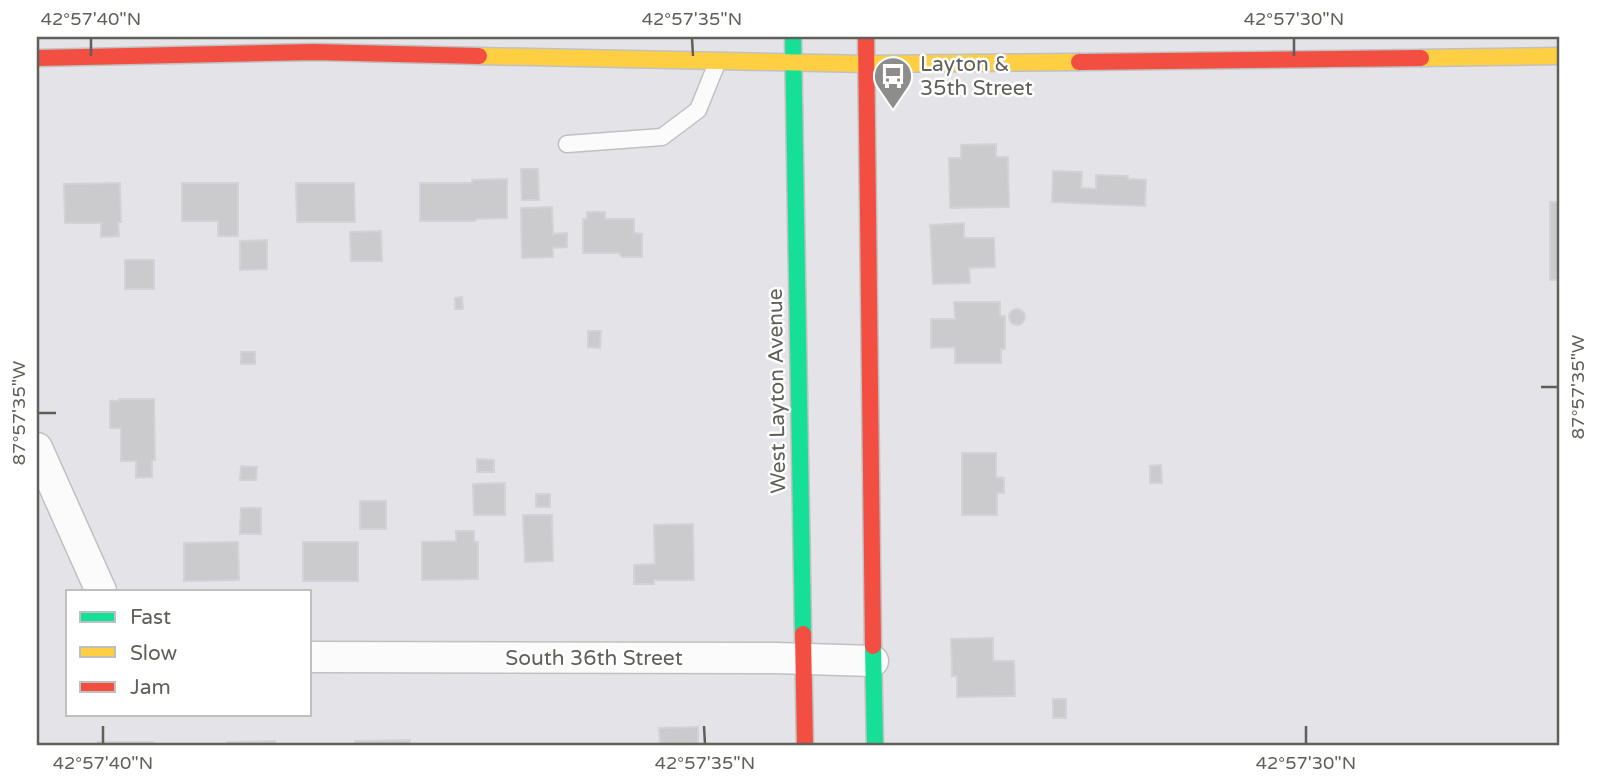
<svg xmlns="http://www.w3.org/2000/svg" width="1597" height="782" viewBox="0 0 1597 782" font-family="'Varela Round',sans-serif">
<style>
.building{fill:#cbcbcd;stroke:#d2d2d8;stroke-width:2}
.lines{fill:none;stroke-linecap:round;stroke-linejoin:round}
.lane-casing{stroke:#c1c0c1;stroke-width:19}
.street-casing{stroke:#c1c0c1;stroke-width:33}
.fast-casing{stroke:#c1c1c0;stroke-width:19}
.slow-casing{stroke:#c1c1c0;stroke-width:19}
.jam-casing{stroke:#c1c1c0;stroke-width:19}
.lane{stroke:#fbfbfc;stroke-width:16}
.street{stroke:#fbfbfc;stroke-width:30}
.fast{stroke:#16e098;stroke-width:16}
.slow{stroke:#ffcf43;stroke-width:16}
.jam{stroke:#f24e42;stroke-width:16}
.ticks{fill:none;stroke:#605f59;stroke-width:2.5}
.labels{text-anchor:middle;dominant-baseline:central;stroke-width:5;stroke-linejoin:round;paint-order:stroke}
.poi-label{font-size:21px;fill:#605f59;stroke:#fff;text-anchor:start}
.street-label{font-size:21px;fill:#605f59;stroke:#fff}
.neatline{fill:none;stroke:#605f59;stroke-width:2.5}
.ticks-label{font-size:18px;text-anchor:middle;fill:#605f59}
</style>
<rect width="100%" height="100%" fill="#e3e3e8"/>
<g class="building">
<polygon points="996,144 996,157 1008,157 1009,207 950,208 949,158 961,158 961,145"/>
<polygon points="521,169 538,169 539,200 522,200"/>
<polygon points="1053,171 1082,172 1081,188 1096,189 1096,175 1128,176 1128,179 1146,180 1145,206 1052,202"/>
<polygon points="507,179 507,218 476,219 475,221 420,221 420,183 472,183 472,180"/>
<polygon points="120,183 121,222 118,222 119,236 101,237 101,223 65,223 64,184"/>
<polygon points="182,183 238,183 238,236 218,236 218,221 182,221"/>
<polygon points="296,183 354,183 355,222 297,222"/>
<rect x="1550" y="202" width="10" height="78"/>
<polygon points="552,207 553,234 567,233 567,247 553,248 553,257 522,258 521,208"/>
<polygon points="587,212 605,212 605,219 634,219 634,233 642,234 642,257 622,257 619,253 583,253 583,219 587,219"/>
<polygon points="964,223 964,238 994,238 995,267 969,268 970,283 933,284 930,225"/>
<polygon points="381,231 382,261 351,261 350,232"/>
<polygon points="267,240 267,269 240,270 240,241"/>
<rect x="125" y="260" width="29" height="29"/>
<polygon points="462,297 463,309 455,309 455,298"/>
<polygon points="954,302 1000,302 1000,316 1005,316 1005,349 1001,349 1001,363 955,363 955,347 931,348 931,319 955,319"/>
<circle cx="1017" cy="317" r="8"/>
<polygon points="588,331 601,331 600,348 588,347"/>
<rect x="241" y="352" width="14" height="12"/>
<polygon points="119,399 154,399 155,460 152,460 152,477 136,478 136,461 121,461 121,428 110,428 110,401 119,401"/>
<polygon points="962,453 996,453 996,477 1004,478 1004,493 997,493 997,515 962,515"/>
<polygon points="477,459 494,460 494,472 477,472"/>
<polygon points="1161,465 1162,483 1150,483 1150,466"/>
<polygon points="241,466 257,467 256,480 240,480"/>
<polygon points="505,483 505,515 474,515 473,484"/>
<rect x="536" y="494" width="14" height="13"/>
<rect x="360" y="501" width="26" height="28"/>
<polygon points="241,508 261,508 261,534 240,534"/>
<polygon points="523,515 552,515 553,561 525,562"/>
<polygon points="693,524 694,580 654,580 654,584 634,584 634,565 655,564 654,525"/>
<polygon points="456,531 474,531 474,542 478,542 478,579 422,580 422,542 456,541"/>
<polygon points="238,542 239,580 184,581 184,543"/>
<rect x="303" y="542" width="55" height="39"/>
<polygon points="993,638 993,661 1014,661 1015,696 957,697 957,676 952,676 951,639"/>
<rect x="1053" y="699" width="13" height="19"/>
<polygon points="698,727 698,745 660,745 659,728"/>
<polygon points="410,740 410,745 355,745 355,741"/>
<polygon points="275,741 275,745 227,745 227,742"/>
<rect x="98" y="742" width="55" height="3"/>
</g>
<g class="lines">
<g class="lane-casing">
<polyline id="lane" points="567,144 662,137 698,110 717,63"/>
</g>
<g class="street-casing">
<g id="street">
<polyline points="37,448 101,591"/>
<polyline points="310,657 776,658 873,661"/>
</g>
</g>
<g class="fast-casing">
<g id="fast">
<polyline points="793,37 803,634"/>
<polyline points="873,646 875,745"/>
</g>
</g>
<g class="slow-casing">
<g id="slow">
<polyline points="479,56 867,64 1079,62"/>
<polyline points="1421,58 1560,56"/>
</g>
</g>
<g class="jam-casing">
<g id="jam">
<polyline points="866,37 873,646"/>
<polyline points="37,58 314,52 479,56"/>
<polyline points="1079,62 1421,58"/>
<polyline points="803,634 805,745"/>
</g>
</g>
<use href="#lane" class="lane"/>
<use href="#street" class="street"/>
<use href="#fast" class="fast"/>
<use href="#slow" class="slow"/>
<use href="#jam" class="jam"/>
</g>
<path class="ticks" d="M91 38V56M692 38 693 56M1294 38V56M1541 387H1558M38 413H56M103 726V744M704 726 705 744M1306 726V744"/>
<defs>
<g id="bus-pin" transform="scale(2.0125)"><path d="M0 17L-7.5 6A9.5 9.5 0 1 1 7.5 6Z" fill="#8e8d8b" stroke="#fff"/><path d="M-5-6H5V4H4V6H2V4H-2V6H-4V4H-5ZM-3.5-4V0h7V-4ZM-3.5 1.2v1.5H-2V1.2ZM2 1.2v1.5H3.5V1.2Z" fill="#fff"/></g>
</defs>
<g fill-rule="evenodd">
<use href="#bus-pin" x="893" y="76"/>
</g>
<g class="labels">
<g class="poi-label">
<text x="920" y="64">Layton &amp;<tspan x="920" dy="24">35th Street</tspan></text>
</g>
<g class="street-label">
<text transform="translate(777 391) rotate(-91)">West Layton Avenue</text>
<text x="594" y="658">South 36th Street</text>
</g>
</g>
<rect width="1597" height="782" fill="none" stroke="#ffffff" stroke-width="77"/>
<rect x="66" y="590" width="245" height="126" fill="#ffffff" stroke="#bfbfbd" stroke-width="2"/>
<rect x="80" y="612" width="35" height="10" fill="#16e098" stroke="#bfbfbd" stroke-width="2"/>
<text x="130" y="624" font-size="21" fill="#605f59">Fast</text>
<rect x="80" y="647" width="35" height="10" fill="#ffcf43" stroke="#bfbfbd" stroke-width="2"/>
<text x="130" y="660" font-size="21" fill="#605f59">Slow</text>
<rect x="80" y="682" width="35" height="10" fill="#f24e42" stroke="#bfbfbd" stroke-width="2"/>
<text x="130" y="694" font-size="21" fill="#605f59">Jam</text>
<rect x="38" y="38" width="1520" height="706" class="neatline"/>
<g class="ticks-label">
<text x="91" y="25">42°57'40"N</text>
<text x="692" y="25">42°57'35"N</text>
<text x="1294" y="25">42°57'30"N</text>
<text transform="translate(1578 387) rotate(-90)" y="6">87°57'35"W</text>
<text transform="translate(19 413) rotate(-90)" y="6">87°57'35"W</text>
<text x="103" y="769">42°57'40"N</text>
<text x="705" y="769">42°57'35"N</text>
<text x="1306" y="769">42°57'30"N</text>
</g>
</svg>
